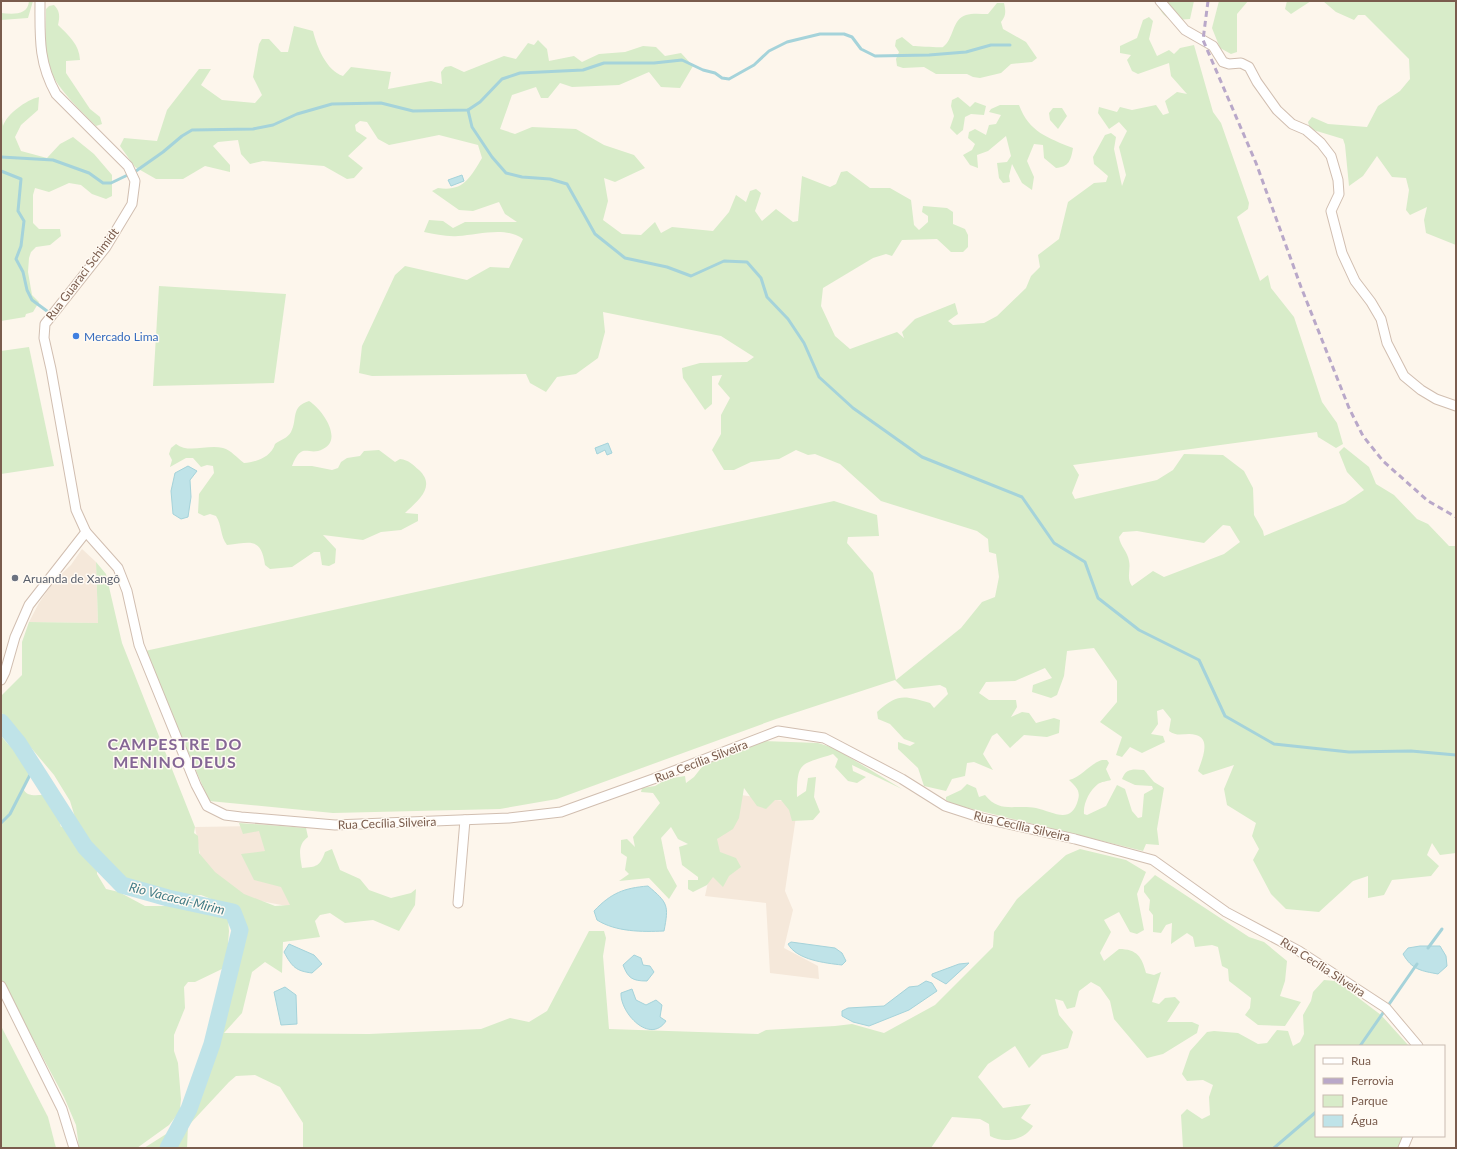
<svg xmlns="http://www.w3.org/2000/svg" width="1457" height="1149" viewBox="0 0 1457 1149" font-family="Lato,sans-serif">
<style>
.residential{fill:#f5e8da}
.green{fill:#d8ecc9;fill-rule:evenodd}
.water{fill:#bfe3e8;stroke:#a5d3da}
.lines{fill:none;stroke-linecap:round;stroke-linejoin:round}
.stream{stroke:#a5d3da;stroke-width:3}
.river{stroke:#bfe3e8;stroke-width:17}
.minor-casing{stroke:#d1beb0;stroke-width:11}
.minor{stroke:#fff;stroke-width:9}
.rail{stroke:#b9a8c9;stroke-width:3;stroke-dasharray:6 4;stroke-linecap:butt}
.shop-dot{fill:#3f7fe0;stroke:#fffaf3;stroke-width:1.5}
.worship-dot{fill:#6b7280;stroke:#fffaf3;stroke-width:1.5}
.labels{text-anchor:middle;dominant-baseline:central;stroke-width:3;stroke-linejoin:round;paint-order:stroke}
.street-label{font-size:12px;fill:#7a5c4d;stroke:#fffaf3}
.shop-label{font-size:12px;fill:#366cbe;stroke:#fffaf3;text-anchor:start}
.worship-label{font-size:12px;fill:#5b616d;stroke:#fffaf3;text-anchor:start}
.water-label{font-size:13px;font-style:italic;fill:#437c86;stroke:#fffaf3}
.district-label{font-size:16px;font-weight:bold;letter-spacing:1px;fill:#846695;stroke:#fffaf3}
</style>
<rect width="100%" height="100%" fill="#fdf6ec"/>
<g class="residential">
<polygon points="82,549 96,562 98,623 29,622 39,603 54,581 71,565"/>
<polygon points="727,793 798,803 785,891 793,910 784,948 818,966 819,979 770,973 766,903 705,896"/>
<polygon points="258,826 292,907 235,896 202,865 195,827"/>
</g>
<g class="green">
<path d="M29 1H33L28 18 1 20V13C12 14 28 16 29 1Z"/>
<path d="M1155 1H1194L1190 19C1168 21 1166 21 1155 1Z"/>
<polygon points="1219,1 1248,1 1237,14 1237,52 1231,54 1220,48 1212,28"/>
<polygon points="1287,1 1311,1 1291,14 1285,9"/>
<polygon points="1323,1 1456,1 1456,245 1426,233 1424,220 1427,207 1410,215 1406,210 1409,190 1406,178 1392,177 1377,156 1363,176 1349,186 1345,145 1343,139 1310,129 1308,122 1312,117 1328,124 1367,127 1378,106 1400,91 1410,79 1409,59 1365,15 1358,15 1354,20 1336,12"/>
<path d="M997 3H1004C1006 12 1006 16 1001 22L1003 29 1026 42 1037 58 1032 62 1011 64 1001 73 980 78 973 77 967 74H936L924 67 903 68 897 66 896 59 899 52 895 46 896 40 902 37 913 46C919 46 940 48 943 47 954 39 952 19 966 15 972 13 981 14 988 14Z"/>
<path d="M54 5C60 11 60 17 58 25 69 36 79 44 80 60L66 61V73L90 109 100 117 102 124 96 126C82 112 60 91 52 74 43 55 46 30 46 9L49 6Z"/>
<path d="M1149 17 1153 21 1149 39 1157 56 1169 50 1174 54 1180 48 1194 45 1213 112 1221 123 1249 203 1248 209 1237 217 1260 281 1268 275 1271 288 1294 317 1322 402 1337 423 1343 444 1336 448 1318 437 1317 432 1073 465 1079 475 1072 493 1075 499 1157 480 1173 470 1184 454 1223 455 1244 471 1253 488 1254 515 1263 531 1264 536 1345 503 1364 490 1347 472 1339 452 1344 447 1369 467 1376 484 1394 495 1417 519 1428 524 1449 546H1456V853L1440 855 1432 843 1427 855 1439 866 1431 876 1392 880 1384 895 1368 898V876L1353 881 1319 912 1286 909 1271 894 1253 860 1259 849 1252 836 1256 823 1227 805 1224 789 1234 765 1203 775 1198 771C1201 762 1212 739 1196 735 1186 732 1178 738 1169 731L1171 719 1163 709 1157 711 1158 724 1151 734 1163 736 1165 742 1142 753 1130 747 1122 757 1116 755 1122 737 1100 722 1117 702V681L1094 648 1067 651 1064 676 1057 695 1051 698 1032 692 1033 685 1052 678 1045 668 1015 681 986 682 979 693 989 700H1016L1017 707 1011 717 1022 712 1029 713 1036 723 1054 718 1060 720 1059 733 1047 737 1024 735 1010 748 997 733 992 736 983 754 993 770 974 762 967 763 965 776 952 779 946 791 924 786 918 768 898 749V742L910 746 915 743 904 739 890 724 878 719 877 712C898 693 904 696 930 703L934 708 948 694 946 688 940 685 904 689 895 680 776 719 557 799 500 809 333 813 209 801 145 651 834 501 877 515 879 536 848 537 847 543 873 573 896 680 961 628 982 602 995 597 999 577 996 554 989 552 988 539 977 531 881 501 840 464 815 454 808 455 796 450 779 459 751 462 734 470H724L712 450 721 434V415L730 398 718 384 722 375 712 376V404L705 410 683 378 682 368 700 363 747 362 754 357 721 336 603 312 605 332 598 358 576 374 557 377 546 392 530 383 526 374 372 376 359 373 362 346 395 275 405 266 467 280 490 267 509 268 523 239C506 226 478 235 458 236 447 237 435 234 424 232L429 220 443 221 453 228 465 222H517L505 214 499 202 473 211 459 210 432 191 438 188C463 192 470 178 482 158L478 145 439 135 389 145 378 139 367 122 360 121 355 125 356 131 367 138 348 156 363 168 354 178 347 179 324 166 263 161 250 164 241 154 238 140 218 142 213 146 230 165V172L205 166 183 179H156L135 167 120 146 124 138 157 141 167 110 199 69H211L201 85 222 100 255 103 262 95 253 77 259 44 262 39H269L281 52H288L294 26 313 31C317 47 326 70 343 76L351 67 391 72 388 89 431 81 442 84 441 72 445 67 451 66 464 72 504 56 516 59 528 43 534 45 538 40 547 49 549 61 574 56 582 62 599 54 625 52 643 46 656 47 665 56 681 53 693 66 680 88 661 87 649 72 619 85 572 87 560 83 548 98H541L536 87 512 95 500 129 515 134 532 127 576 129 604 145 634 155 645 168 615 182 604 178 608 201 603 220 622 234 641 235 655 222 661 233 672 227 713 231 729 212 736 195 746 202 750 191 756 189 761 193 755 211 762 221 776 209 793 222 798 221 802 176 830 187 836 184 841 172 847 171 870 188H890L911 200 914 225 919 230 928 222V216L922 212 923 206 947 208 953 212V224L965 229 968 235V247L963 252H951L937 239 902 240 892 256 886 254 873 258 823 288 821 306 835 336 850 349 897 332 904 338 902 332 915 319 955 303 958 314 948 321 953 325 984 323 997 316 1026 288 1031 276 1040 267 1038 255 1059 239 1068 202 1094 183 1106 182 1108 176 1094 164 1093 157 1105 135 1111 133 1116 137 1114 149 1122 186 1126 175 1119 147 1127 131 1119 122 1109 129 1098 113 1099 107 1117 112 1120 107 1132 110 1156 105 1163 115 1169 113 1165 101 1177 92 1187 94 1171 76 1169 63 1138 74 1132 71 1127 60 1131 55 1120 53V46L1137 38 1143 20ZM1223 525 1230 526 1240 542 1224 554 1164 577 1153 571 1132 586C1126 578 1131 570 1129 561 1128 552 1120 546 1119 537L1123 532 1137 531 1204 543Z"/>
<path d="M39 97 38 110 21 125 15 137 21 151 47 158 60 144 73 137 94 154 112 175V196L106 199 92 194 81 185 69 183 49 192 35 188 33 195V223L39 229H60L61 236 50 245 36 247 31 252 29 258 28 272 32 295 39 302 33 312 26 314 25 317 1 321V108L3 126C7 114 26 100 39 97Z"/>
<polygon points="958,97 970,107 975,102 986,106 984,115 971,114 965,117 963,130 957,135 950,128 954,116 951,106 952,100"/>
<path d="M1000 105H1019C1029 132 1048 138 1073 148 1071 160 1069 167 1056 168L1044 158 1043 145 1034 144 1027 161 1034 177 1032 190 1022 183 1012 164 1009 176 1010 182 1003 183 999 178 997 163 1007 162 1011 156 1006 136 988 151 977 155 978 168 970 165 963 155 972 150 975 144 968 138 969 132 975 129 986 135 989 125 996 124 1001 115 989 112 991 109Z"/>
<polygon points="1053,108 1062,108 1067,116 1058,129 1050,120 1049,113"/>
<polygon points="159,286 286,294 274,383 153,386"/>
<polygon points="29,347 54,466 1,474 1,351"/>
<path d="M309 401C321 408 344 439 323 449 308 457 302 440 292 466H312L332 470 338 468 341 462 347 458 360 456 364 451 379 450 395 462 400 459C409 460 413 465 419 470 437 487 417 501 405 513L418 514V521L401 530 381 532 363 540 323 535 336 549 335 563 329 566 322 565 320 552H314L292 567 270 569 265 565C261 536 250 543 227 545 220 536 222 525 216 516L210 514 204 516 198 513 199 494 214 473 213 466 207 465 201 467 193 458H186L170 467 172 460 169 454 171 448 176 444C189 454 207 444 223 448 231 450 237 458 244 463 257 462 271 457 275 444 280 440 288 438 291 432 298 419 290 407 309 401Z"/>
<path d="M96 562 106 574 122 643 195 827 194 833 198 836 199 853 215 872 244 894 275 906 290 905 281 887 254 880 241 854 265 851 259 831 243 834 239 823 306 828 308 837C297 845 300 855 302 868 317 867 320 866 325 852L332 849 340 870 360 879 369 890 391 898 411 893 416 889 415 905 399 931 373 920 345 923 330 913 320 915 315 921 320 937 283 942 282 973 265 962 252 972 242 1013 224 1033 369 1034 481 1029 510 1018 529 1022 547 1011 589 931H604L606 938 603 956 609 1029 758 1034 766 1030 835 1026 852 1024 884 1033 935 1005 993 947 994 932 1017 899 1066 855 1080 849 1126 860 1146 872 1137 894 1144 930 1137 934 1130 932 1119 912 1104 920 1111 932 1100 953 1104 961 1119 949C1137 949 1142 957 1146 973L1154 975 1161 972 1152 1002 1159 1004 1165 998 1175 997 1180 1002 1167 1022H1192L1199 1025 1197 1033 1163 1054 1147 1058 1114 1019 1110 1001 1100 987 1091 982 1079 991 1075 1007 1067 1009 1063 1001 1055 999 1059 1015 1073 1032 1068 1048 1042 1055 1029 1068 1015 1046 988 1064 978 1077 1003 1108 1031 1104 1021 1118 1033 1126C1025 1140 1004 1144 990 1136L989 1124 980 1119 952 1117 931 1148H303V1123L280 1087 255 1075 236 1076 229 1082 188 1126 187 1148H144L171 1131 187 1105 193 1078 208 1056 206 1038 225 984 239 917 234 908 201 895 174 898 115 882 80 845 81 837 70 801 54 775 1 712V696L22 675V642L29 622 98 623Z"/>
<path d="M1 735C9 750 24 751 30 771L23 788C26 797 35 795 43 795L55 807 61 827 67 822 74 830 77 849 97 871V874L106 889 119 892 145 906H190L213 911 228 919 229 931 227 957 222 969 195 982H188L184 987 185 1008 174 1035V1051L178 1063 181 1099 180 1109 177 1115 169 1125 137 1148H79L76 1125 64 1097 1 979Z"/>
<path d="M763 741 818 743 834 748 902 789 852 765 853 771 866 777 857 783 848 781 835 767 838 759 833 754C801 765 797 760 797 797L806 791 808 778 816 777 814 797 820 812 813 820 792 821 789 810 781 800H775L766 809 757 806 744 788 739 818 733 829 717 839 720 852 736 858 741 867 729 876 723 887 713 877 707 885 693 892 688 889V880H698V877L682 865 679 847 688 844 678 839 671 827 661 838 667 868 677 886 669 899 649 878 619 881 629 874 625 870 627 857 621 853V840L627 839 635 847 633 837 660 803 653 793 641 792 642 788 655 786 667 779 685 776 686 783 694 777 705 763Z"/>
<path d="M1102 760H1107L1109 763 1106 769 1111 780C1107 781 1101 782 1098 784 1090 790 1083 803 1084 814L1087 815 1106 806 1117 785 1125 789 1132 811 1138 818 1142 817 1144 794 1153 789 1152 786 1135 785 1122 779C1126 768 1133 769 1144 770L1154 782 1164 788 1157 829 1159 845 1146 844 1143 851 952 804 946 800V797L961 790 967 784 976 788 979 797 985 795C1000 814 1016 804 1036 808 1054 812 1071 825 1078 800 1081 790 1075 786 1069 780 1082 777 1089 764 1102 760Z"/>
<polygon points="1155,875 1249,937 1264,942 1287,961 1285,981 1280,996 1301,1002 1285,1026 1258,1025 1245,1015 1250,1008 1251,998 1229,981 1228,969 1222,966 1218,947 1212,945 1195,947 1193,937 1187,933 1171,944 1172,923 1166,925 1161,933 1153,932 1153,915 1149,910 1150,900 1144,892 1144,886"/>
<polygon points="1324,980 1336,981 1381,1015 1409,1046 1316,1046 1316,1136 1403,1136 1399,1148 1183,1148 1181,1115 1187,1109 1202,1119 1210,1115 1209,1097 1213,1085 1203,1080 1187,1081 1182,1074 1190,1051 1207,1032 1214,1031 1238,1033 1258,1044 1267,1043 1277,1030 1288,1031 1293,1046 1300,1042 1304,1034 1303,1015 1311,1001 1313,992"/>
<polygon points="1,1026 48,1117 56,1148 1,1148"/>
</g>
<g class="water">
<polygon points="462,175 464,181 451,186 448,180"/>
<polygon points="608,443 612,453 607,455 605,450 597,454 595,448"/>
<polygon points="188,466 197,471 190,480 191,497 188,517 181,519 173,514 171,491 175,473"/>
<path d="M648 886C668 903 669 905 664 931 642 932 616 932 597 920L594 911C611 893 624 888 648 886Z"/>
<path d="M791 942 835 948 842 953 846 961 842 965C825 963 797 960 788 944Z"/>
<path d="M289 944 314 955 322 964 312 973C296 971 292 967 284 952Z"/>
<path d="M1420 946H1440L1446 956 1447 966 1438 974C1422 971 1412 970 1403 954L1408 948Z"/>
<path d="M634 955 641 958 643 965 650 966 654 972 647 981C632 981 628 978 623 965Z"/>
<polygon points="969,963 946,984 932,976 932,974 959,964"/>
<polygon points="926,981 932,983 937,991 909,1010 869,1026 853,1022 842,1016 842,1011 848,1008 884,1006 909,987 918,986"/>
<polygon points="285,987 296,995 297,1024 281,1025 274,992"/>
<path d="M632 989 636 1000 646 1005 656 1000 662 1005 660 1017 666 1021C650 1045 620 1013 621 993Z"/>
</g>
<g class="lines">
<g class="stream">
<polyline points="468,110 472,127 492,157 506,173 522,177 550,179 567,184 595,234 625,258 667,267 691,276 724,261 747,262 761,278 767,297 788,319 804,343 819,377 853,408 922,457 1022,497 1054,543 1085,562 1098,598 1139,630 1199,660 1225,716 1274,744 1349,752 1411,751 1456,755"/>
<polyline points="1,157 53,160 89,173 103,183 111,183 136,171 163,152 182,136 192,130 253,129 273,125 297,114 332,104 381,103 413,111 468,110 480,102 502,79 520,73 583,70 604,63 654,63 682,60 703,70 715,73 722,78 729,79 754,65 769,51 787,42 820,34 844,34 852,37 861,49 875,56 929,55 966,52 991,45 1010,45"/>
<polyline points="1,171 21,179 18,211 24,221 21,246 16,259 23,272 27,290 32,300 51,314"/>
<polyline points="1,823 10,814 34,767"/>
<polyline points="1428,948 1442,929"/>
<polyline points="1360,1046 1417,964"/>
<polyline points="1274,1148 1316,1112"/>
</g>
<polyline class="river" points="1,722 19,744 85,847 122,885 168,898 233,912 240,930 212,1044 189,1109 168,1148"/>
<g class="minor-casing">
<g id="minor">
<path d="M40 1C40 36 38 62 56 94L128 166 135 181 132 204 106 247 45 324 44 338 51 369 76 510 86 532 118 568 127 591 139 645 196 785 207 806 225 815 241 817 335 825 509 818 561 812 653 779 778 731 824 738 902 779 945 806 982 818 1075 839 1153 860 1226 912 1299 951 1386 1008 1418 1046"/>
<polyline points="1160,1 1185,30 1213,46 1223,62 1229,64 1241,63 1249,67 1257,82 1277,110 1292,124 1306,130 1321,143 1331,156 1338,180 1339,194 1331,211 1342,253 1355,281 1371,302 1381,319 1387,343 1404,376 1421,390 1436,399 1456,406"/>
<polyline points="1,680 5,672 15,637 29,605 86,532"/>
<polyline points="458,903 465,820"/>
<polyline points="1,986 62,1109 74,1148"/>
<polyline points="1403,1148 1408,1136"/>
</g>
</g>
<use href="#minor" class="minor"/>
<polyline class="rail" points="1208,1 1203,40 1256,163 1301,287 1349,408 1363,436 1383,461 1428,501 1456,517"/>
</g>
<circle class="shop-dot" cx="76" cy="336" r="4"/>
<circle class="worship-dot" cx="15" cy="578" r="4"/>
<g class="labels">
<g class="street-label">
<text transform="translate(82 274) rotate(-53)">Rua Guaraci Schimidt</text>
<text transform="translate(701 761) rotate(-21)">Rua Cecília Silveira</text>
<text transform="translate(387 823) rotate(-2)">Rua Cecília Silveira</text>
<text transform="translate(1022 826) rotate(13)">Rua Cecília Silveira</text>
<text transform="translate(1323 967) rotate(33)">Rua Cecília Silveira</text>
</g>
<g class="shop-label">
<text x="84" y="336">Mercado Lima</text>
</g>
<g class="worship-label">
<text x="23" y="578">Aruanda de Xangô</text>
</g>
<g class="water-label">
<text transform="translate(177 898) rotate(14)">Rio Vacacaí-Mirim</text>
</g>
<g class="district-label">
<text x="175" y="743">CAMPESTRE DO<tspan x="175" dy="18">MENINO DEUS</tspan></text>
</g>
</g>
<rect width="1457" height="1149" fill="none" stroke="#7a5c4d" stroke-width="4"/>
<rect x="1315" y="1045" width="130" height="92" fill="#fffaf3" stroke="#cabbb1"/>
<rect x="1323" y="1058" width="20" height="6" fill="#ffffff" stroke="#cabbb1"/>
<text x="1351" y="1065" font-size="12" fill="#7a5c4d">Rua</text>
<rect x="1323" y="1078" width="20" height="6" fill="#b9a8c9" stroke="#cabbb1"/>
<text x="1351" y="1085" font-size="12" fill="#7a5c4d">Ferrovia</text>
<rect x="1323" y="1095" width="20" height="12" fill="#d8ecc9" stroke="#cabbb1"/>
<text x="1351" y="1105" font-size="12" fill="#7a5c4d">Parque</text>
<rect x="1323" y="1115" width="20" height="12" fill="#bfe3e8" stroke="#cabbb1"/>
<text x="1351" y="1125" font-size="12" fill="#7a5c4d">Água</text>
</svg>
